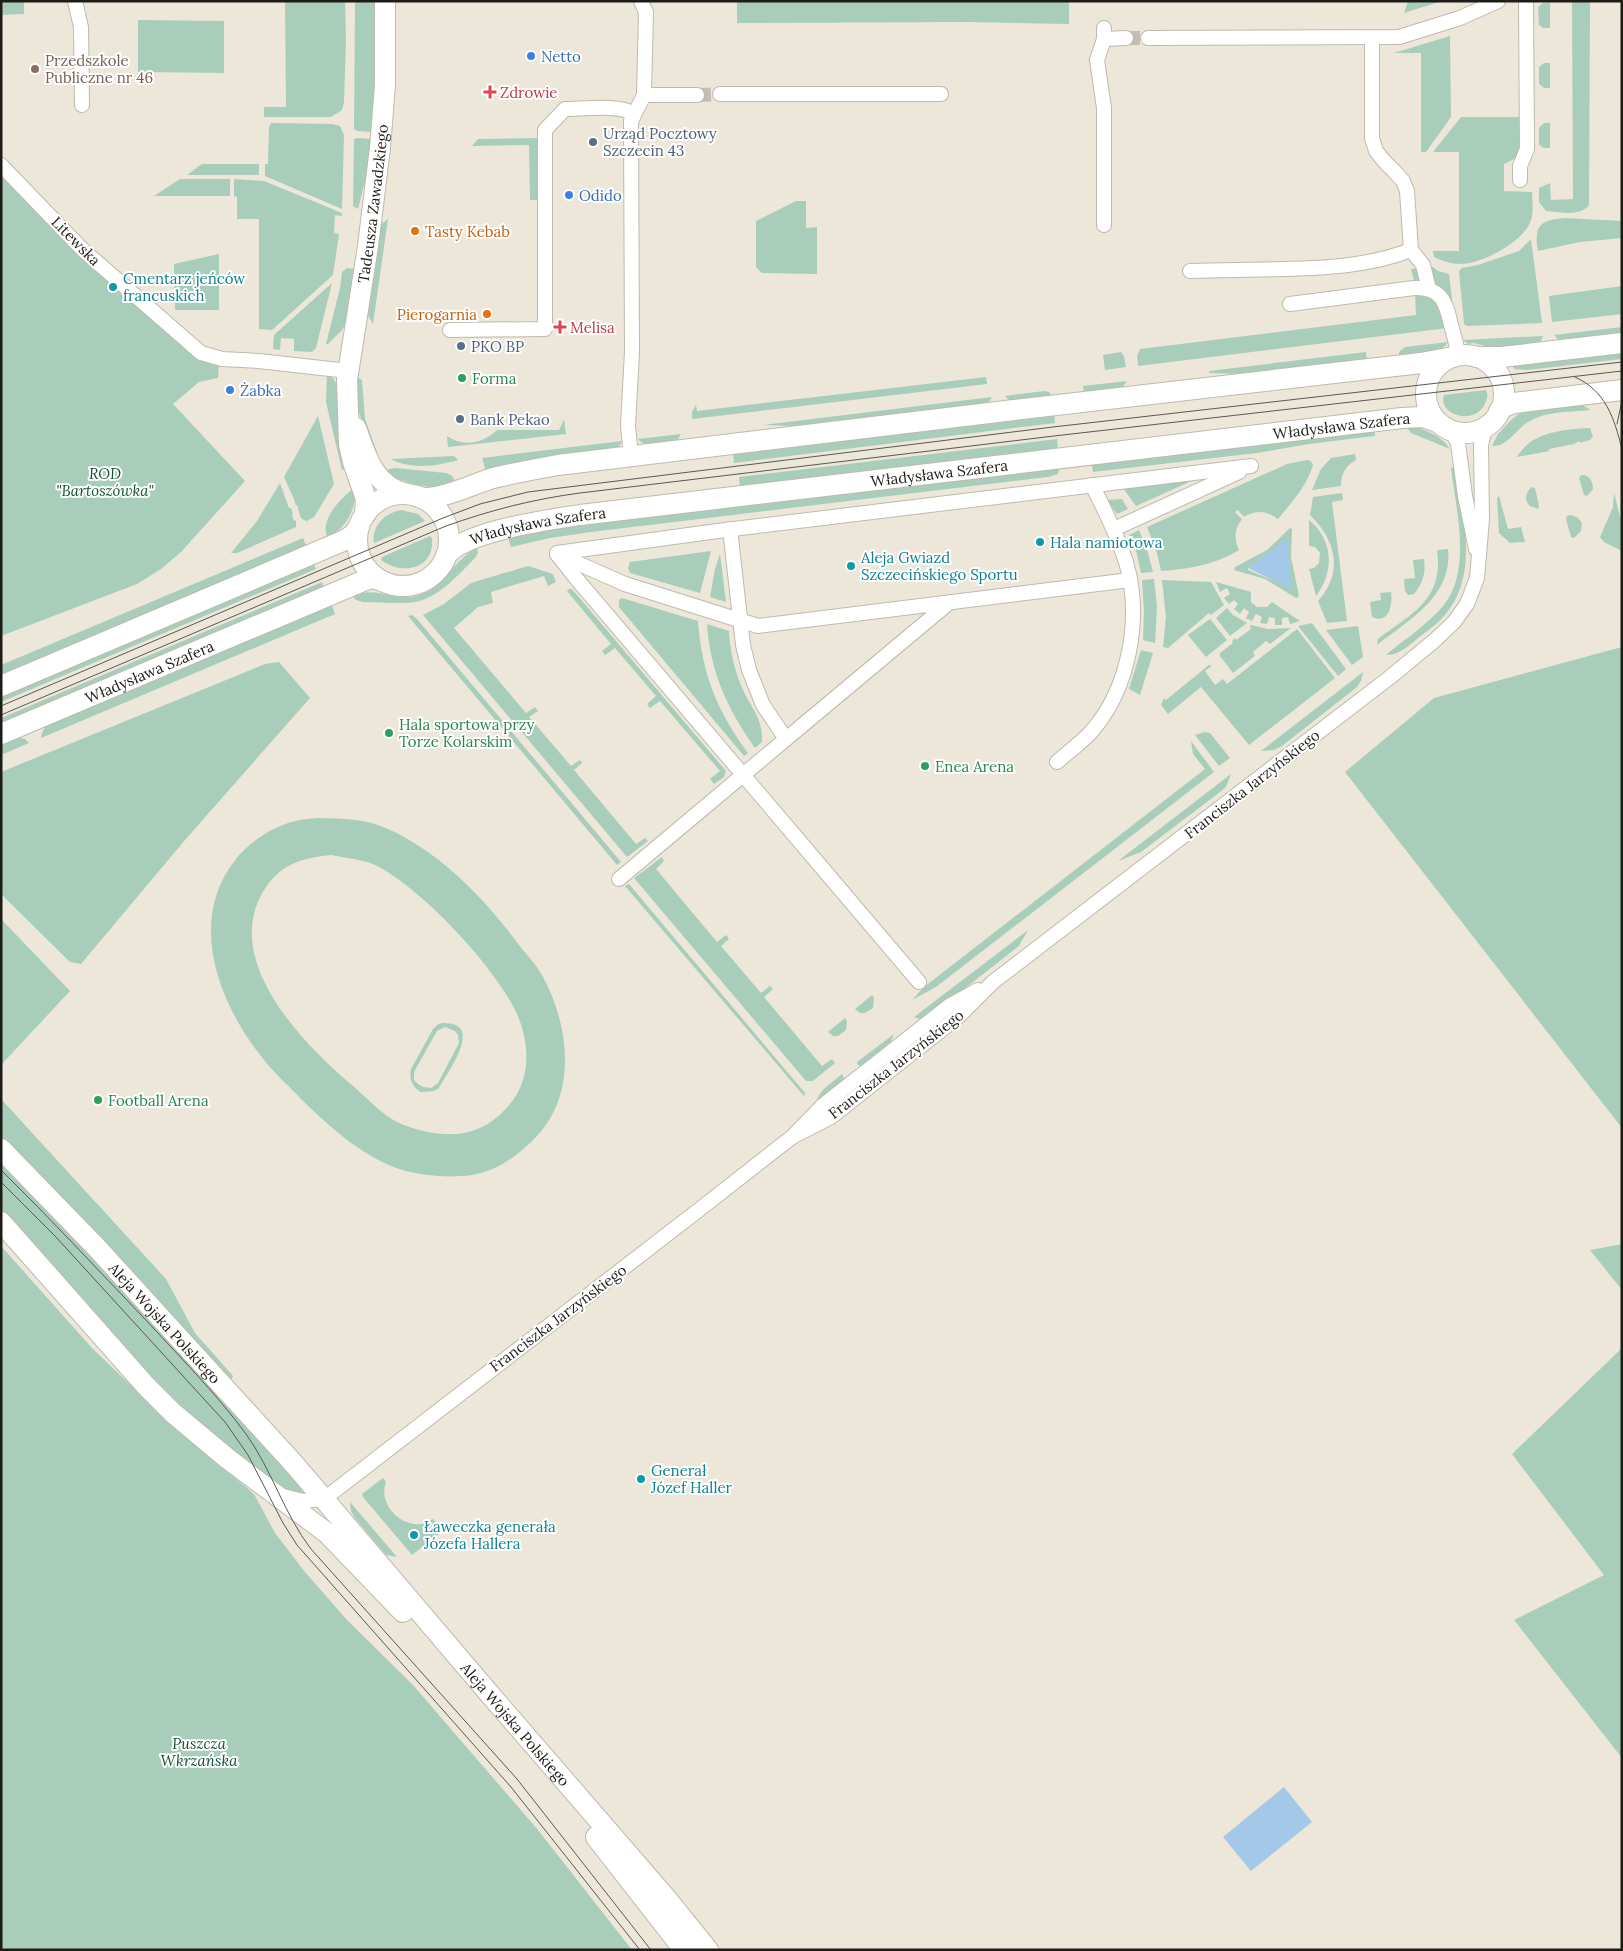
<svg xmlns="http://www.w3.org/2000/svg" width="1623" height="1951" viewBox="0 0 1623 1951" font-family="Lora,serif">
<style>
.green{fill:#a8cebb;fill-rule:evenodd}
.water{fill:#a4c8e8}
.lines{fill:none;stroke-linecap:round;stroke-linejoin:round}
.street-tunnel{stroke:#c3beb2;stroke-width:14;stroke-dasharray:14 7;stroke-linecap:butt}
.street-casing{stroke:#bebaac;stroke-width:16}
.secondary-casing{stroke:#bebaac;stroke-width:22}
.street{stroke:#fff;stroke-width:14}
.secondary{stroke:#fff;stroke-width:20}
.tram{stroke:#5a5851;stroke-width:1}
.shop-dot{fill:#3f7fe0;stroke:#fff;stroke-width:2}
.education-dot{fill:#8d6e63;stroke:#fff;stroke-width:2}
.health-dot{fill:#e0444e;stroke:#fff;stroke-width:2}
.service-dot{fill:#5c6f8a;stroke:#fff;stroke-width:2}
.food-dot{fill:#e8710a;stroke:#fff;stroke-width:2}
.culture-dot{fill:#0f9aa8;stroke:#fff;stroke-width:2}
.leisure-dot{fill:#2e9e5b;stroke:#fff;stroke-width:2}
.labels{text-anchor:middle;dominant-baseline:central;stroke-width:4;stroke-linejoin:round;paint-order:stroke}
.shop-label{font-size:15px;fill:#366cbe;stroke:#fff;text-anchor:start}
.education-label{font-size:15px;fill:#785e54;stroke:#fff;text-anchor:start}
.health-label{font-size:15px;fill:#be3a42;stroke:#fff;text-anchor:start}
.service-label{font-size:15px;fill:#4e5e75;stroke:#fff;text-anchor:start}
.street-label{font-size:15px;fill:#1d1c17;stroke:#fff}
.food-label{font-size:15px;fill:#c56008;stroke:#fff;text-anchor:start}
.culture-label{font-size:15px;fill:#0d838f;stroke:#fff;text-anchor:start}
.leisure-label{font-size:15px;fill:#27864d;stroke:#fff;text-anchor:start}
.park-label{font-size:15px;font-style:italic;fill:#145039;stroke:#fff}
</style>
<rect width="100%" height="100%" fill="#ece7d9"/>
<g class="green">
<polygon points="1,1 24,1 24,14 1,15"/>
<polygon points="285,1 345,1 346,40 344,102 342,110 331,117 264,117 264,107 286,107"/>
<polygon points="355,1 377,1 378,47 373,132 357,131 354,129"/>
<polygon points="737,1 1069,1 1069,24 967,22 737,23"/>
<polygon points="1408,1 1442,1 1404,13"/>
<path d="M1572 1H1590L1589 205C1580 217 1560 212 1546 211L1539 202V188L1550 183 1551 200 1573 199Z"/>
<polygon points="1543,3 1550,3 1550,28 1543,28 1539,25 1538,7"/>
<polygon points="138,20 224,21 224,73 138,72"/>
<polygon points="1450,36 1451,117 1426,152 1421,152 1421,53 1394,53"/>
<polygon points="1544,63 1550,63 1550,88 1544,88 1539,84 1539,67"/>
<path d="M1461 117H1520V147L1516 158 1504 164V191L1532 192C1532 201 1534 211 1531 220 1525 241 1482 264 1461 264 1451 264 1442 261 1434 257L1433 251H1459V152H1433Z"/>
<polygon points="271,123 332,124 340,126 344,135 342,209 265,176 265,164 268,164 269,127"/>
<polygon points="1544,123 1550,123 1550,148 1544,148 1539,145 1539,128"/>
<polygon points="357,138 372,139 369,165 358,209 353,206 354,139"/>
<polygon points="539,138 540,200 530,200 529,145 472,146 478,139"/>
<polygon points="202,164 259,164 259,175 187,175"/>
<polygon points="1,170 219,362 218,378 199,382 173,404 245,481 181,552 161,569 137,584 1,636"/>
<polygon points="180,179 230,179 230,196 154,196"/>
<polygon points="234,179 264,181 342,213 342,216 335,215 334,233 339,234 333,275 272,330 259,329 259,219 237,219 237,197 234,196"/>
<polygon points="796,201 806,201 806,228 817,227 817,274 762,273 756,267 756,221"/>
<path d="M1565 218 1622 221V238L1580 242 1538 251C1534 226 1539 220 1565 218Z"/>
<polygon points="388,219 373,324 367,314 380,225"/>
<polygon points="1531,239 1542,323 1467,326 1464,324 1459,271 1462,268 1478,265 1519,251"/>
<polygon points="219,254 219,310 175,310 174,264"/>
<polygon points="1433,267 1438,271 1449,274 1453,307 1415,284 1411,269"/>
<polygon points="347,268 356,269 347,321 342,330 328,344 326,344 340,288 342,272"/>
<polygon points="332,283 316,348 312,352 294,351 294,339 281,338 280,350 273,349 274,335"/>
<polygon points="1622,286 1622,314 1552,322 1549,296"/>
<polygon points="1415,293 1424,293 1440,304 1448,328 1138,366 1137,356 1140,349 1416,315"/>
<polygon points="1622,327 1622,335 1565,342 1558,339 1554,335"/>
<polygon points="1543,336 1540,343 1497,349 1473,343 1468,344 1463,340"/>
<path d="M1448 342C1441 355 1413 355 1399 358V352L1405 347Z"/>
<polygon points="1622,351 1622,359 1527,370 1515,369 1511,365"/>
<polygon points="1121,352 1124,356 1126,367 1105,370 1103,355"/>
<polygon points="1366,352 1367,361 1242,374 1209,373 1209,371"/>
<polygon points="327,375 333,378 338,386 350,466 342,470 326,402"/>
<polygon points="357,377 362,380 365,419 377,452 372,455 358,409"/>
<polygon points="986,377 987,384 692,419 692,412 696,405 697,411"/>
<polygon points="1127,381 1121,389 1084,393 1083,386"/>
<path d="M1486 390C1488 394 1488 397 1486 401 1478 427 1437 416 1444 395Z"/>
<polygon points="1044,391 1049,392 1053,397 1010,401 1005,396"/>
<polygon points="992,397 989,402 983,406 796,426 763,425"/>
<path d="M1582 405 1591 410C1571 412 1547 411 1530 421 1516 428 1508 447 1492 446L1498 434 1511 420 1520 413Z"/>
<polygon points="1054,413 1055,423 734,463 733,452"/>
<path d="M318 416 334 484 314 517 307 521C298 519 300 512 297 505L296 506 294 499 284 477Z"/>
<path d="M564 419 566 434 448 447 447 436C464 448 484 443 497 430H559Z"/>
<path d="M1415 427C1428 430 1443 438 1450 449L1411 433 1407 428Z"/>
<path d="M1590 428 1593 437 1590 440 1580 443 1579 441 1574 444 1549 449V451L1517 457C1528 438 1546 433 1566 430 1574 429 1582 428 1590 428Z"/>
<polygon points="1374,429 1375,436 1309,444 1257,453 1093,472 1091,462"/>
<path d="M681 434 677 441C664 443 647 450 638 439Z"/>
<polygon points="1057,439 1058,449 740,487 739,477"/>
<polygon points="622,441 619,447 613,450 486,471 482,458"/>
<path d="M1355 454 1356 460C1345 466 1341 474 1341 486L1312 490 1321 469 1331 458Z"/>
<path d="M454 456 458 460C437 466 411 470 391 459Z"/>
<path d="M1307 460 1311 461 1313 465C1307 486 1292 502 1278 519 1267 511 1256 509 1244 517L1238 510 1235 512 1242 519C1234 529 1234 539 1239 550 1215 565 1188 569 1161 571L1157 553 1147 527 1287 464Z"/>
<polygon points="1060,465 1058,474 1048,477 591,532 550,538 511,547 508,538 559,526"/>
<path d="M1457 467C1462 515 1480 574 1445 615 1438 623 1430 629 1422 635 1410 644 1401 655 1386 655 1405 639 1428 624 1444 605 1472 569 1456 510 1451 468Z"/>
<path d="M396 468 446 473 451 475 455 480C448 483 440 487 431 487 418 486 396 479 384 473L389 469Z"/>
<path d="M1581 475C1589 474 1593 481 1593 489L1587 496 1584 495 1579 478Z"/>
<polygon points="1196,479 1136,506 1123,488"/>
<polygon points="280,483 289,508 291,508 293,514 292,515 294,521 296,520 296,527 237,553 231,553 257,521"/>
<path d="M356 487C356 508 347 529 327 537 320 519 341 497 356 487Z"/>
<path d="M1532 487 1535 488 1539 506 1538 509 1530 506C1524 500 1525 492 1532 487Z"/>
<path d="M1342 493 1343 500 1332 502 1347 621 1327 623 1318 601C1344 572 1336 540 1310 515L1313 497Z"/>
<polygon points="1614,493 1622,524 1622,551 1604,542 1600,537 1613,507"/>
<polygon points="1499,496 1508,529 1521,527 1525,542 1510,543 1499,533 1497,498"/>
<polygon points="1122,499 1128,509 1117,514 1107,500"/>
<path d="M401 510 418 514 425 521 374 543C371 526 385 513 401 510Z"/>
<polygon points="1570,515 1577,517 1582,523 1581,531 1574,538 1571,537 1566,519 1567,516"/>
<path d="M1309 520C1333 539 1335 572 1316 596L1309 569 1314 568 1319 563 1320 553 1315 547 1309 546Z"/>
<path d="M1290 528 1292 529 1291 557 1299 596 1296 598 1265 579 1234 570 1235 567 1267 550ZM1286 541 1290 587 1248 570V568Z"/>
<polygon points="1139,530 1148,553 1153,572 1141,573 1137,554 1129,535"/>
<path d="M430 536 432 538C435 569 403 576 381 560L382 557Z"/>
<polygon points="303,538 307,548 1,678 1,665"/>
<path d="M477 548 478 553 475 558C459 574 442 594 420 601 404 605 381 602 363 602L356 600 352 596C379 585 393 603 419 595 447 586 452 560 477 548Z"/>
<path d="M1448 549C1453 596 1409 620 1377 645L1378 639C1412 613 1444 600 1437 550Z"/>
<polygon points="711,551 700,593 630,573 628,568 630,562"/>
<polygon points="720,554 726,602 710,597 715,569"/>
<path d="M1424 559C1426 573 1423 583 1414 594L1408 595 1405 591 1404 579 1415 578 1413 560Z"/>
<polygon points="313,562 316,569 1,702 1,695"/>
<polygon points="528,566 553,574 556,582 548,586 544,576 491,592 493,603 478,607 454,628 526,713 535,707 538,711 529,717 571,766 580,760 582,763 574,770 636,844 645,838 648,841 627,857 423,615 444,604 471,583"/>
<polygon points="1154,579 1157,607 1155,643 1143,640 1144,611 1142,580"/>
<polygon points="1162,580 1211,582 1224,605 1211,615 1209,613 1168,648 1163,647 1166,617"/>
<polygon points="322,582 324,588 1,726 1,718"/>
<polygon points="1216,582 1251,592 1251,602 1257,607 1267,607 1272,602 1300,621 1290,624 1288,617 1282,618 1282,625 1275,625 1275,618 1269,617 1267,624 1260,623 1262,617 1256,614 1252,621 1246,618 1249,612 1244,608 1240,614 1234,609 1238,604 1234,600 1229,604 1224,598 1230,594 1227,588 1220,592"/>
<polygon points="569,589 572,589 726,771 724,777 714,784 710,779 720,771 660,701 650,708 647,704 656,696 615,648 605,655 602,651 611,644 567,591"/>
<path d="M1391 592C1393 604 1389 625 1372 617L1370 602 1381 600 1380 593Z"/>
<path d="M622 598 698 621C702 674 717 711 748 753L744 756 619 607V600Z"/>
<polygon points="331,603 335,614 41,738 42,733 46,725"/>
<polygon points="1227,608 1233,615 1247,623 1230,636 1216,618"/>
<polygon points="412,615 417,619 621,862 617,865 408,616"/>
<polygon points="1210,619 1227,640 1206,657 1188,635"/>
<polygon points="1312,623 1346,669 1338,676 1298,626"/>
<path d="M707 624 729 631C730 652 735 673 744 692 753 710 763 720 762 742L755 748C728 710 710 672 707 624Z"/>
<polygon points="1251,625 1268,629 1291,628 1270,644 1266,641 1253,652 1255,656 1233,673 1220,656 1220,653 1233,643 1232,641 1235,638 1236,640 1251,629 1250,627"/>
<polygon points="1358,626 1363,657 1352,665 1326,630"/>
<polygon points="1297,629 1335,678 1249,745 1201,687 1168,714 1161,705 1164,698 1166,700 1209,665 1212,666 1205,671 1215,685 1223,679 1227,684"/>
<polygon points="1622,647 1622,1128 1345,772 1434,698"/>
<polygon points="1141,650 1153,653 1140,695 1129,689"/>
<polygon points="279,662 310,698 185,840 81,964 70,962 1,894 1,772 265,664"/>
<polygon points="1363,672 1361,681 1357,687 1282,746 1274,750 1261,751"/>
<polygon points="1205,732 1210,733 1230,758 1219,766 1195,735"/>
<polygon points="17,737 25,739 29,743 1,755 1,743"/>
<polygon points="1191,741 1214,772 936,987 912,1000 924,987 1205,769 1193,754"/>
<polygon points="1231,774 1226,787 1220,792 1141,852 1118,861"/>
<path d="M318 818C342 819 365 818 388 829 443 854 487 901 522 949 529 957 537 966 542 975 569 1024 578 1092 537 1136 520 1154 498 1171 472 1175 451 1178 426 1176 406 1171 366 1160 331 1128 302 1100 290 1087 275 1074 264 1060 219 1005 186 921 236 859 249 842 275 825 296 821 303 819 310 819 318 818ZM331 855C345 858 360 859 373 864 419 885 501 972 519 1019 530 1047 530 1080 510 1104 496 1121 479 1132 457 1134 436 1135 418 1131 399 1123 382 1115 367 1098 353 1086 303 1044 218 958 266 887 283 863 303 858 331 855Z"/>
<polygon points="662,857 664,861 656,869 717,942 726,935 729,939 721,946 761,993 770,986 773,989 764,997 822,1066 832,1059 835,1063 813,1081 806,1081 634,878"/>
<polygon points="629,884 805,1093 804,1096 625,886"/>
<polygon points="1,919 70,991 1,1065"/>
<polygon points="1028,930 1019,946 928,1017 920,1019 914,1017"/>
<polygon points="872,995 874,998 873,1008 865,1013 860,1013 855,1009"/>
<polygon points="845,1018 847,1021 846,1030 838,1036 833,1036 828,1032"/>
<path d="M442 1023C486 1022 448 1071 439 1088L434 1091 421 1092C412 1087 409 1079 411 1069L433 1029 437 1025ZM445 1027 455 1031 458 1035 459 1043 438 1083 431 1088 423 1087 418 1084 414 1080V1072L437 1031Z"/>
<polygon points="894,1034 889,1047 863,1067 858,1065 857,1062"/>
<path d="M842 1074 844 1078 840 1088 816 1104C818 1090 832 1083 842 1074Z"/>
<polygon points="1,1099 166,1279 195,1333 233,1376 230,1382 49,1187 1,1138"/>
<polygon points="1,1161 77,1239 287,1470 308,1495 297,1498 246,1462 156,1385 1,1209"/>
<polygon points="1622,1244 1622,1290 1590,1250"/>
<polygon points="1,1246 92,1348 171,1424 254,1494 275,1533 305,1572 347,1620 413,1685 538,1830 632,1950 1,1950"/>
<polygon points="1622,1348 1622,1758 1514,1620 1604,1575 1512,1454"/>
<path d="M383 1478 386 1482C376 1508 410 1536 433 1519L443 1531 412 1555 363 1497 362 1494Z"/>
<polygon points="350,1502 397,1557 386,1555 355,1518 351,1511"/>
</g>
<g class="water">
<polygon points="1285,540 1287,542 1291,585 1289,588 1248,568"/>
<polygon points="1284,1787 1312,1822 1251,1871 1223,1837"/>
</g>
<g class="lines">
<g class="street-tunnel">
<polyline points="1126,38 1148,38"/>
<polyline points="697,95 720,94"/>
</g>
<g class="street-casing">
<g id="street">
<polyline points="75,1 81,27 82,105"/>
<polyline points="1104,28 1104,39 1097,60 1104,108 1104,225"/>
<polyline points="1148,38 1399,37 1460,18 1498,1"/>
<polyline points="1372,38 1372,138 1376,151 1384,161 1395,172 1403,181 1407,191 1411,250 1423,265 1429,289"/>
<polyline points="1104,39 1126,38"/>
<polyline points="720,94 941,94"/>
<polyline points="644,95 697,95"/>
<polyline points="1,165 83,250 201,353 222,359 259,361 348,371"/>
<polyline points="1520,180 1520,166 1527,149 1526,1"/>
<path d="M1190 271C1221 270 1252 270 1283 269 1327 268 1369 266 1411 250"/>
<path d="M1290 304 1414 288C1442 287 1446 303 1451 325 1454 335 1457 345 1458 356"/>
<path d="M450 330 545 329V130L565 109C583 109 619 104 634 114"/>
<polyline points="1445,428 1453,434 1458,443 1465,496 1476,549"/>
<polyline points="631,456 628,426 632,352 631,121 644,95 646,12 641,1"/>
<polyline points="1114,529 1239,472"/>
<polyline points="557,553 725,530 1251,466"/>
<polyline points="557,554 625,584 758,626 1130,580"/>
<polyline points="557,554 575,577 919,982"/>
<polyline points="786,739 950,602"/>
<path d="M1057 762C1068 752 1081 743 1091 732 1130 688 1142 617 1126 562 1117 535 1105 510 1092 485"/>
<polyline points="619,879 786,739 763,705 749,670 743,645 730,529"/>
<polyline points="792,1137 831,1117 958,1017 993,982 1389,678 1434,641 1454,622 1467,604 1477,578 1482,519 1481,445 1484,433 1493,421"/>
<polyline points="283,1496 303,1501 324,1499 700,1209 792,1137 822,1106 949,1006 978,990"/>
</g>
</g>
<g class="secondary-casing">
<g id="secondary">
<circle cx="1465" cy="394" r="39"/>
<polyline points="1476,357 1502,357 1622,343"/>
<polyline points="1499,411 1504,407 1514,403 1622,390"/>
<path d="M356 428C366 457 374 486 407 494"/>
<circle cx="403" cy="540" r="46"/>
<path d="M419 497C437 502 473 484 493 478 514 473 536 469 558 465L1014 410 1421 363 1453 357"/>
<path id="s1" d="M365 515 366 499 353 462 349 444 347 380 368 246 380 148 385 85V1"/>
<path id="s2" d="M446 556C464 531 549 520 580 515L1402 418 1423 417 1438 422"/>
<polyline points="1,686 345,540 354,534 359,526"/>
<path id="s3" d="M1 734 363 581 372 578 382 581"/>
<path id="s4" d="M1 1149 97 1248 294 1464 487 1691 666 1898 708 1950"/>
<polyline points="1,1222 146,1386 173,1413 228,1459 327,1533 403,1612"/>
<polyline points="596,1837 684,1950"/>
</g>
</g>
<use href="#street" class="street"/>
<use href="#secondary" class="secondary"/>
<g class="tram">
<path d="M1575 377C1606 391 1614 418 1622 449"/>
<polyline points="1617,424 1622,401"/>
<polyline points="1,706 443,518 480,504 528,492 1053,427 1622,362"/>
<path d="M1 715 446 526C491 510 534 499 580 493L1054 436 1622 371"/>
<path d="M1 1170C50 1218 96 1268 143 1317 178 1355 215 1392 246 1434 272 1470 284 1514 311 1549L517 1779 651 1950"/>
<polyline points="1,1182 55,1236 225,1422 248,1455 283,1523 297,1545 511,1787 640,1950"/>
</g>
</g>
<g class="shop-dot">
<circle cx="531" cy="56" r="5"/>
<circle cx="569" cy="195" r="5"/>
<circle cx="230" cy="390" r="5"/>
</g>
<circle class="education-dot" cx="35" cy="69" r="5"/>
<g class="health-dot">
<path d="M487.5 84.5h5v5h5v5h-5v5h-5v-5h-5v-5h5z"/>
<path d="M557.5 319.5h5v5h5v5h-5v5h-5v-5h-5v-5h5z"/>
</g>
<g class="service-dot">
<circle cx="593" cy="142" r="5"/>
<circle cx="461" cy="346" r="5"/>
<circle cx="460" cy="419" r="5"/>
</g>
<g class="food-dot">
<circle cx="415" cy="231" r="5"/>
<circle cx="487" cy="314" r="5"/>
</g>
<g class="culture-dot">
<circle cx="113" cy="287" r="5"/>
<circle cx="1040" cy="542" r="5"/>
<circle cx="851" cy="566" r="5"/>
<circle cx="641" cy="1479" r="5"/>
<circle cx="414" cy="1535" r="5"/>
</g>
<g class="leisure-dot">
<circle cx="462" cy="378" r="5"/>
<circle cx="389" cy="733" r="5"/>
<circle cx="925" cy="766" r="5"/>
<circle cx="98" cy="1100" r="5"/>
</g>
<g class="labels">
<g class="shop-label">
<text x="541" y="56">Netto</text>
<text x="579" y="195">Odido</text>
<text x="240" y="390">Żabka</text>
</g>
<g class="education-label">
<text x="45" y="60">Przedszkole<tspan x="45" dy="17">Publiczne nr 46</tspan></text>
</g>
<g class="health-label">
<text x="500" y="92">Zdrowie</text>
<text x="570" y="327">Melisa</text>
</g>
<g class="service-label">
<text x="603" y="133">Urząd Pocztowy<tspan x="603" dy="17">Szczecin 43</tspan></text>
<text x="471" y="346">PKO BP</text>
<text x="470" y="419">Bank Pekao</text>
</g>
<g class="street-label">
<text stroke="none"><textPath href="#s1" startOffset="316">Tadeusza Zawadzkiego</textPath></text>
<text transform="translate(76 241) rotate(45)">Litewska</text>
<text stroke="none"><textPath href="#s2" startOffset="909">Władysława Szafera</textPath></text>
<text stroke="none"><textPath href="#s2" startOffset="504">Władysława Szafera</textPath></text>
<text stroke="none"><textPath href="#s2" startOffset="99">Władysława Szafera</textPath></text>
<text stroke="none"><textPath href="#s3" startOffset="161">Władysława Szafera</textPath></text>
<text transform="translate(1252 784) rotate(-38)">Franciszka Jarzyńskiego</text>
<text transform="translate(896 1064) rotate(-38)">Franciszka Jarzyńskiego</text>
<text transform="translate(558 1318) rotate(-37)">Franciszka Jarzyńskiego</text>
<text stroke="none"><textPath href="#s4" startOffset="239">Aleja Wojska Polskiego</textPath></text>
<text stroke="none"><textPath href="#s4" startOffset="772">Aleja Wojska Polskiego</textPath></text>
</g>
<g class="food-label">
<text x="425" y="231">Tasty Kebab</text>
<text x="477" y="314" text-anchor="end">Pierogarnia</text>
</g>
<g class="culture-label">
<text x="123" y="278">Cmentarz jeńców<tspan x="123" dy="17">francuskich</tspan></text>
<text x="1050" y="542">Hala namiotowa</text>
<text x="861" y="557">Aleja Gwiazd<tspan x="861" dy="17">Szczecińskiego Sportu</tspan></text>
<text x="651" y="1470">Generał<tspan x="651" dy="17">Józef Haller</tspan></text>
<text x="424" y="1526">Ławeczka generała<tspan x="424" dy="17">Józefa Hallera</tspan></text>
</g>
<g class="leisure-label">
<text x="472" y="378">Forma</text>
<text x="399" y="724">Hala sportowa przy<tspan x="399" dy="17">Torze Kolarskim</tspan></text>
<text x="935" y="766">Enea Arena</text>
<text x="108" y="1100">Football Arena</text>
</g>
<g class="park-label">
<text x="105" y="473">ROD<tspan x="105" dy="17">"Bartoszówka"</tspan></text>
<text x="199" y="1743">Puszcza<tspan x="199" dy="17">Wkrzańska</tspan></text>
</g>
</g>
<rect width="1623" height="1951" fill="none" stroke="#1d1c17" stroke-width="5"/>
</svg>
